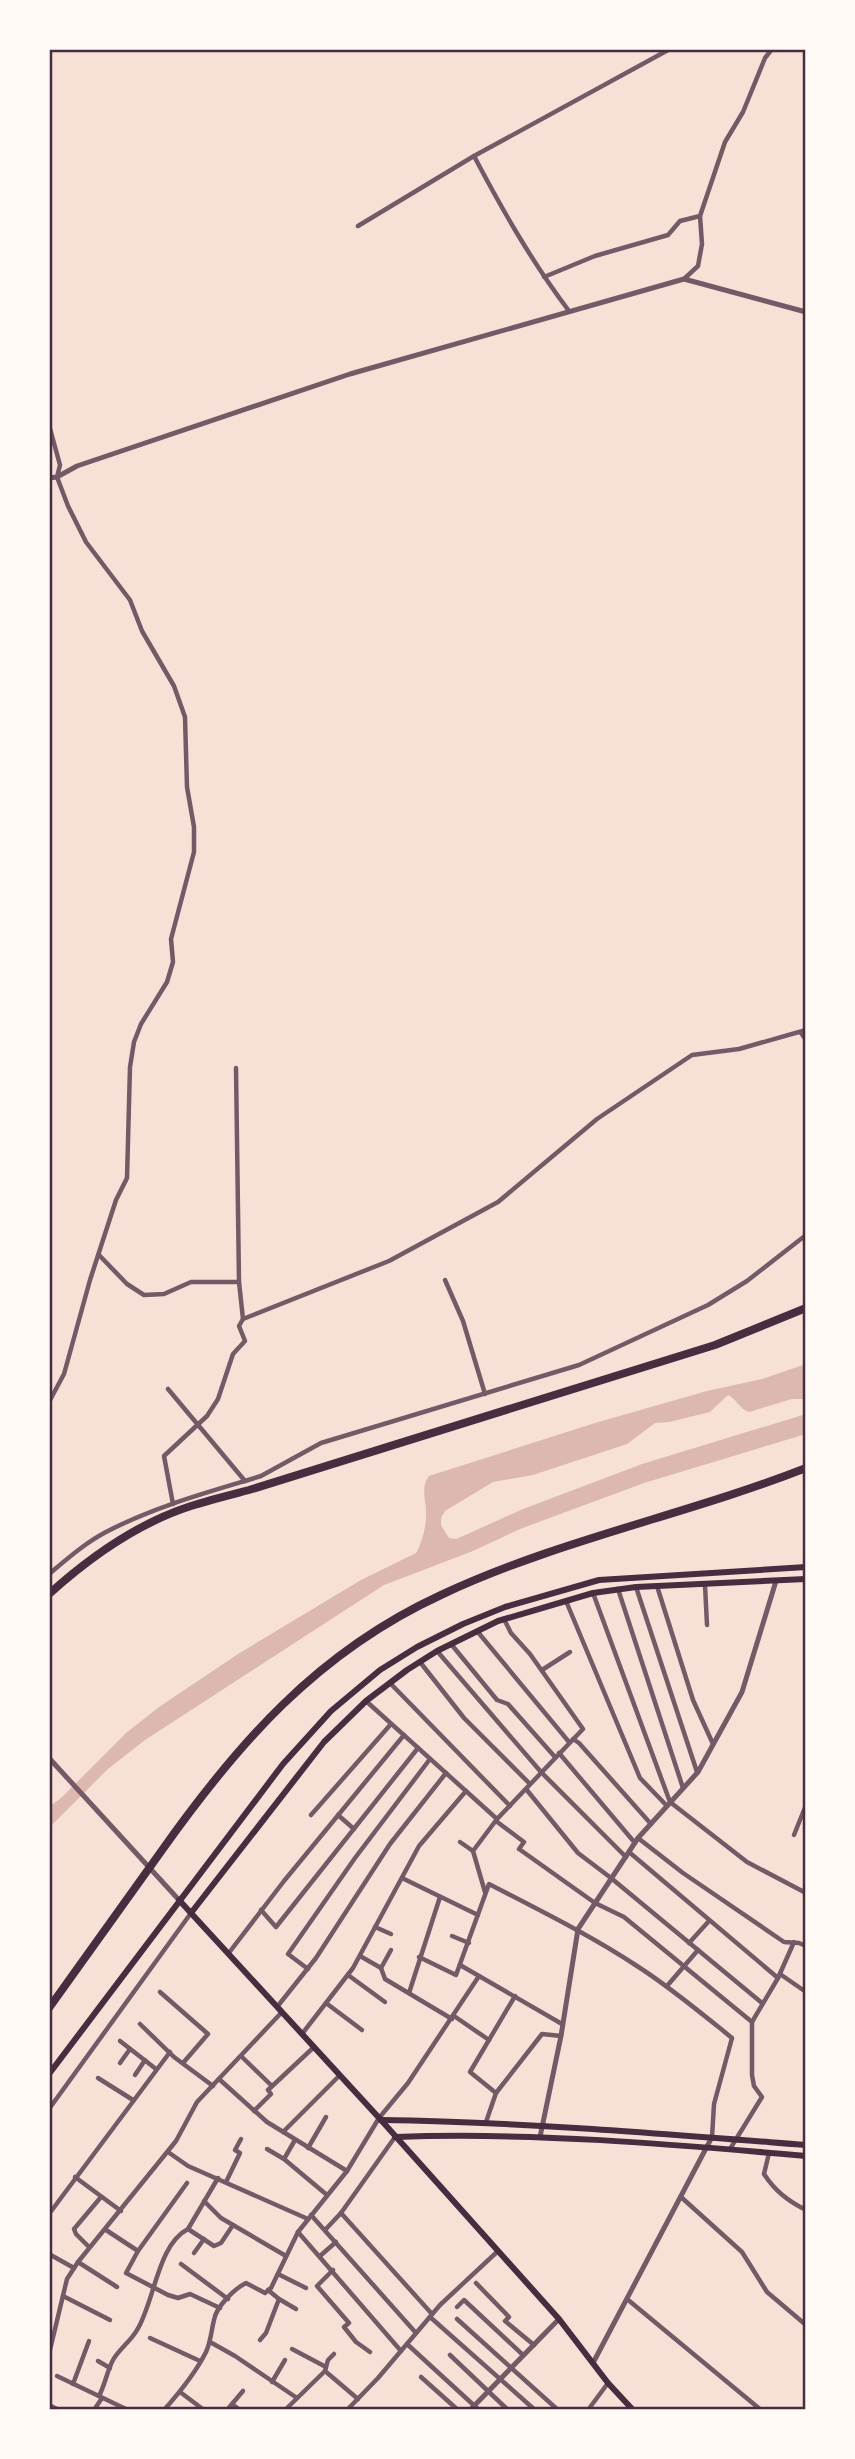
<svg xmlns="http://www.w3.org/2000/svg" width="855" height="2459" viewBox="0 0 855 2459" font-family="Barlow,sans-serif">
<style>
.water{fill:#dcb8b0}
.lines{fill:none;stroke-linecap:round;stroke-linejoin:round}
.minor{stroke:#755966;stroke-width:4.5}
.tertiary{stroke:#755966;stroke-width:5}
.secondary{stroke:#4a2c40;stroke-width:6}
.motorway{stroke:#4a2c40;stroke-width:8}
.neatline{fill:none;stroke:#4a2c40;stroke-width:2.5}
</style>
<rect width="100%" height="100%" fill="#f7e1d7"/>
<path class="water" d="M806 1364V1399H792L749 1412C739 1409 737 1399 728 1395L710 1412 669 1422 655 1423 627 1444 533 1475 493 1482 445 1511 441 1518V1525L449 1538 456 1539 463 1536 523 1509 642 1464 806 1414V1434L644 1483 520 1529 473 1551 384 1585 145 1740 108 1769 49 1828V1807L61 1798 126 1733 159 1707 238 1654 361 1580 416 1553C423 1541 427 1523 426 1509 425 1496 421 1487 429 1476L595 1423 707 1391 762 1379Z"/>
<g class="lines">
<g class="minor">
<path d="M474 156C503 211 532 262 569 311"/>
<polyline points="358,226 474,156 670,49"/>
<polyline points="544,277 595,256 668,235 680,221 700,216"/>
<polyline points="684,279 698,266 702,244 700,216 725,142 743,112 765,58 772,49"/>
<polyline points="49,425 60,465 57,477 68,506 86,542 130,600 142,631 174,686 185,717 187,787 194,827 194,852 171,939 173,962 167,982 141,1024 134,1042 130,1067 127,1178 116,1200 90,1280 64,1374 49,1402"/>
<polyline points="801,1033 806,1040"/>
<polyline points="99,1255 127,1284 144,1295 164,1294 191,1282 239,1282"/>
<polyline points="445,1280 463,1321 485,1394"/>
<polyline points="243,1319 389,1261 498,1202 597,1119 692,1055 739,1049 806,1030"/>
<polyline points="168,1389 245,1481 261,1476 321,1443 579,1365 708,1305 747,1281 806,1235"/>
<polyline points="173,1504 164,1456 207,1416 218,1399 233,1354 245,1341 239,1326 243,1319 239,1282 236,1068"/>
<path d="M49 1574C67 1559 85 1543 106 1532 150 1509 198 1495 245 1481"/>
<polyline points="705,1585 707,1625"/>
<polyline points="657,1586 693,1700 713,1744"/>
<polyline points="636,1587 697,1772"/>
<polyline points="618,1589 683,1788"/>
<polyline points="593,1593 670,1802 747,1862 806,1893"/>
<polyline points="566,1601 640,1778 667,1806"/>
<polyline points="477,1631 569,1742"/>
<polyline points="451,1644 497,1700 508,1704 555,1757"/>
<polyline points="437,1651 541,1772 626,1857"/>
<polyline points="420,1662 464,1718 530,1784"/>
<polyline points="542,1670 570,1652"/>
<polyline points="390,1683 510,1806"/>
<polyline points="366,1701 497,1819"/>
<polyline points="573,1739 579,1743 651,1824"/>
<polyline points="559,1753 635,1843"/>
<polyline points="526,1789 578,1853 611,1878 762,2003"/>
<polyline points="311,1815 391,1724"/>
<polyline points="338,1815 354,1829"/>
<polyline points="496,1821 524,1842 519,1849 595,1903 624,1917 752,2022"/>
<polyline points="794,1835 806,1805"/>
<polyline points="638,1838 683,1873 784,1942 799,1943 806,1946"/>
<polyline points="460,1842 473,1851"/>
<polyline points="629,1852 778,1978"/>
<polyline points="402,1878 478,1915"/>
<polyline points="485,1892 473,1851 497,1819 583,1729 530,1654 511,1633 504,1619"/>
<polyline points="261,1910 276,1927 418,1748"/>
<polyline points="375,1927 391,1934"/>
<polyline points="452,1936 469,1943"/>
<polyline points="689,1943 709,1921"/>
<polyline points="228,1954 284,1881 404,1735"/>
<polyline points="360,1956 381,1968 385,1979 452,2019"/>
<path d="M419 1957 456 1975 489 1884C539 1910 590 1935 637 1966 670 1987 701 2013 732 2038L714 2104 712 2137"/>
<polyline points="460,1965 562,2024"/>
<polyline points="381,1968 391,1950"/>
<polyline points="308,1969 288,1954 355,1858 430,1759"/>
<polyline points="780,1974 806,1992"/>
<polyline points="348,1975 385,2002"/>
<polyline points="667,1986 698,1950"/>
<polyline points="160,1992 208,2034 183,2063"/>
<polyline points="409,1993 440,1897"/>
<polyline points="326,2003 362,2030"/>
<polyline points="277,2007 316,1958 390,1844 446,1773"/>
<polyline points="454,2016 489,2040"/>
<polyline points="140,2024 174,2057 213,2086"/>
<polyline points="302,2034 353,1968 419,1846 466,1791"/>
<polyline points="120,2041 156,2069"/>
<polyline points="241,2056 272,2086"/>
<polyline points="120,2063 130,2049"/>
<polyline points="135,2075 145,2060"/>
<polyline points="98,2078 133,2100"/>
<polyline points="219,2079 267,2122 347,2171"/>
<polyline points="496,2093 470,2072 515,1996"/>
<polyline points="49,2109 191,1913"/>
<polyline points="254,2111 271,2094 268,2090 314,2047"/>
<polyline points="486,2122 496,2093 542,2034 561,2036"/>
<polyline points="283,2132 339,2076"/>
<polyline points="308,2148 326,2117"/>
<polyline points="267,2149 284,2159 327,2195"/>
<polyline points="730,2149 762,2097 754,2086 752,2075 752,2022 778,1978 794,1942"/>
<polyline points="168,2152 188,2166 308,2219"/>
<path d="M769 2153 764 2174C775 2191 788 2201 806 2210"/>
<polyline points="284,2159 295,2140"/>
<polyline points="75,2177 121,2211"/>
<polyline points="226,2182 240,2153 235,2150 241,2139"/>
<polyline points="187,2183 138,2251 126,2273 168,2295 178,2298 190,2294 220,2308"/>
<polyline points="681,2197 742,2252 767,2292 806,2325"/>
<polyline points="204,2201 221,2218 286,2256"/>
<polyline points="341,2213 432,2314"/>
<polyline points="49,2214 170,2052"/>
<polyline points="311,2215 416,2333"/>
<polyline points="188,2229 214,2246 221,2243 233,2225"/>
<polyline points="106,2230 138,2251"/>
<polyline points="325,2230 341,2213 395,2137"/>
<polyline points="298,2232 401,2351"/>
<polyline points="89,2247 76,2234 74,2229 101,2197"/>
<polyline points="194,2253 204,2239"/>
<polyline points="49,2254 74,2268"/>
<polyline points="320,2256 336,2242"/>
<polyline points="78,2262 117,2287"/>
<polyline points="181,2264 228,2299"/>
<polyline points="333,2270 317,2286 349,2323 344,2327 356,2342 370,2352"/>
<polyline points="278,2274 306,2288"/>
<polyline points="476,2283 509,2317 505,2321 534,2345"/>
<polyline points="63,2296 110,2320"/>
<polyline points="279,2299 296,2309"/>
<polyline points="627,2299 761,2410"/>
<polyline points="457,2307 464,2300 523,2355"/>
<polyline points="430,2317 535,2410"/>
<polyline points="457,2319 558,2410"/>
<polyline points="150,2338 200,2361"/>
<polyline points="260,2340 266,2333 279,2299 268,2290"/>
<polyline points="210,2342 235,2356 297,2398"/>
<polyline points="407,2344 479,2410"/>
<polyline points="292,2349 326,2367"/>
<polyline points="49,2354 67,2279 78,2262 176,2141 197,2102 282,2012"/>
<polyline points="450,2355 508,2410"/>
<polyline points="98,2361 110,2368"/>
<polyline points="325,2371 358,2399"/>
<polyline points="57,2376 128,2410"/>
<polyline points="421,2377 458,2410"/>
<polyline points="272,2382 285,2360"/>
<polyline points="73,2384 89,2341"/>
<polyline points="180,2392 204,2410"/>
<path d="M99 2396C105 2385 107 2371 113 2360 119 2349 131 2341 137 2330 155 2301 157 2245 188 2229L218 2178"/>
<polyline points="232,2404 240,2410"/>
<polyline points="49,2405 59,2410"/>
<polyline points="94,2410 102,2398"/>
<path d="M164 2410C180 2392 195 2374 206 2352 211 2341 211 2332 214 2320 216 2307 234 2289 246 2283L265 2293 271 2288 298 2232 347 2171 379 2118 408 2083 479 1976"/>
<polyline points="227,2410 243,2391"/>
<polyline points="285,2410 325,2371 328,2360 334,2354"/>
<polyline points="347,2410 378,2378 440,2305 498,2251"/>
<polyline points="588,2410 608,2383"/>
</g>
<g class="tertiary">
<polyline points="49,478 57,477 77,466 350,374 684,279 806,312"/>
<polyline points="49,1758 179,1900"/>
<polyline points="540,2137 561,2036 578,1929 638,1838 698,1772 742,1692 776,1581"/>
<polyline points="593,2363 712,2137"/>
<polyline points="470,2410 559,2319"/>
</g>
<g class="secondary">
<polyline points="179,1900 381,2120 559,2319 608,2383 633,2410"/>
<polyline points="191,1913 324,1742 366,1701 407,1670 437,1651 498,1621 593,1593 636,1587 806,1579"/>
<polyline points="49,2074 283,1764 331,1711 380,1670 417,1647 463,1624 505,1607 599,1580 806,1567"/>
<path d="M381 2120C523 2122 665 2134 806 2145"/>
<path d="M395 2137C532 2132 669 2144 806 2156"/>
</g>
<g class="motorway">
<path d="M49 1594C90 1557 138 1523 191 1506 210 1500 230 1495 249 1490L715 1345 806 1308"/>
<path d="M49 2008C86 1956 123 1904 160 1853 237 1744 317 1652 441 1595 558 1540 686 1515 806 1468"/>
</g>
</g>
<rect width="855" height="2459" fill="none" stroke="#fffaf5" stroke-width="102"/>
<rect x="51" y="51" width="753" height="2357" class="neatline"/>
</svg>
